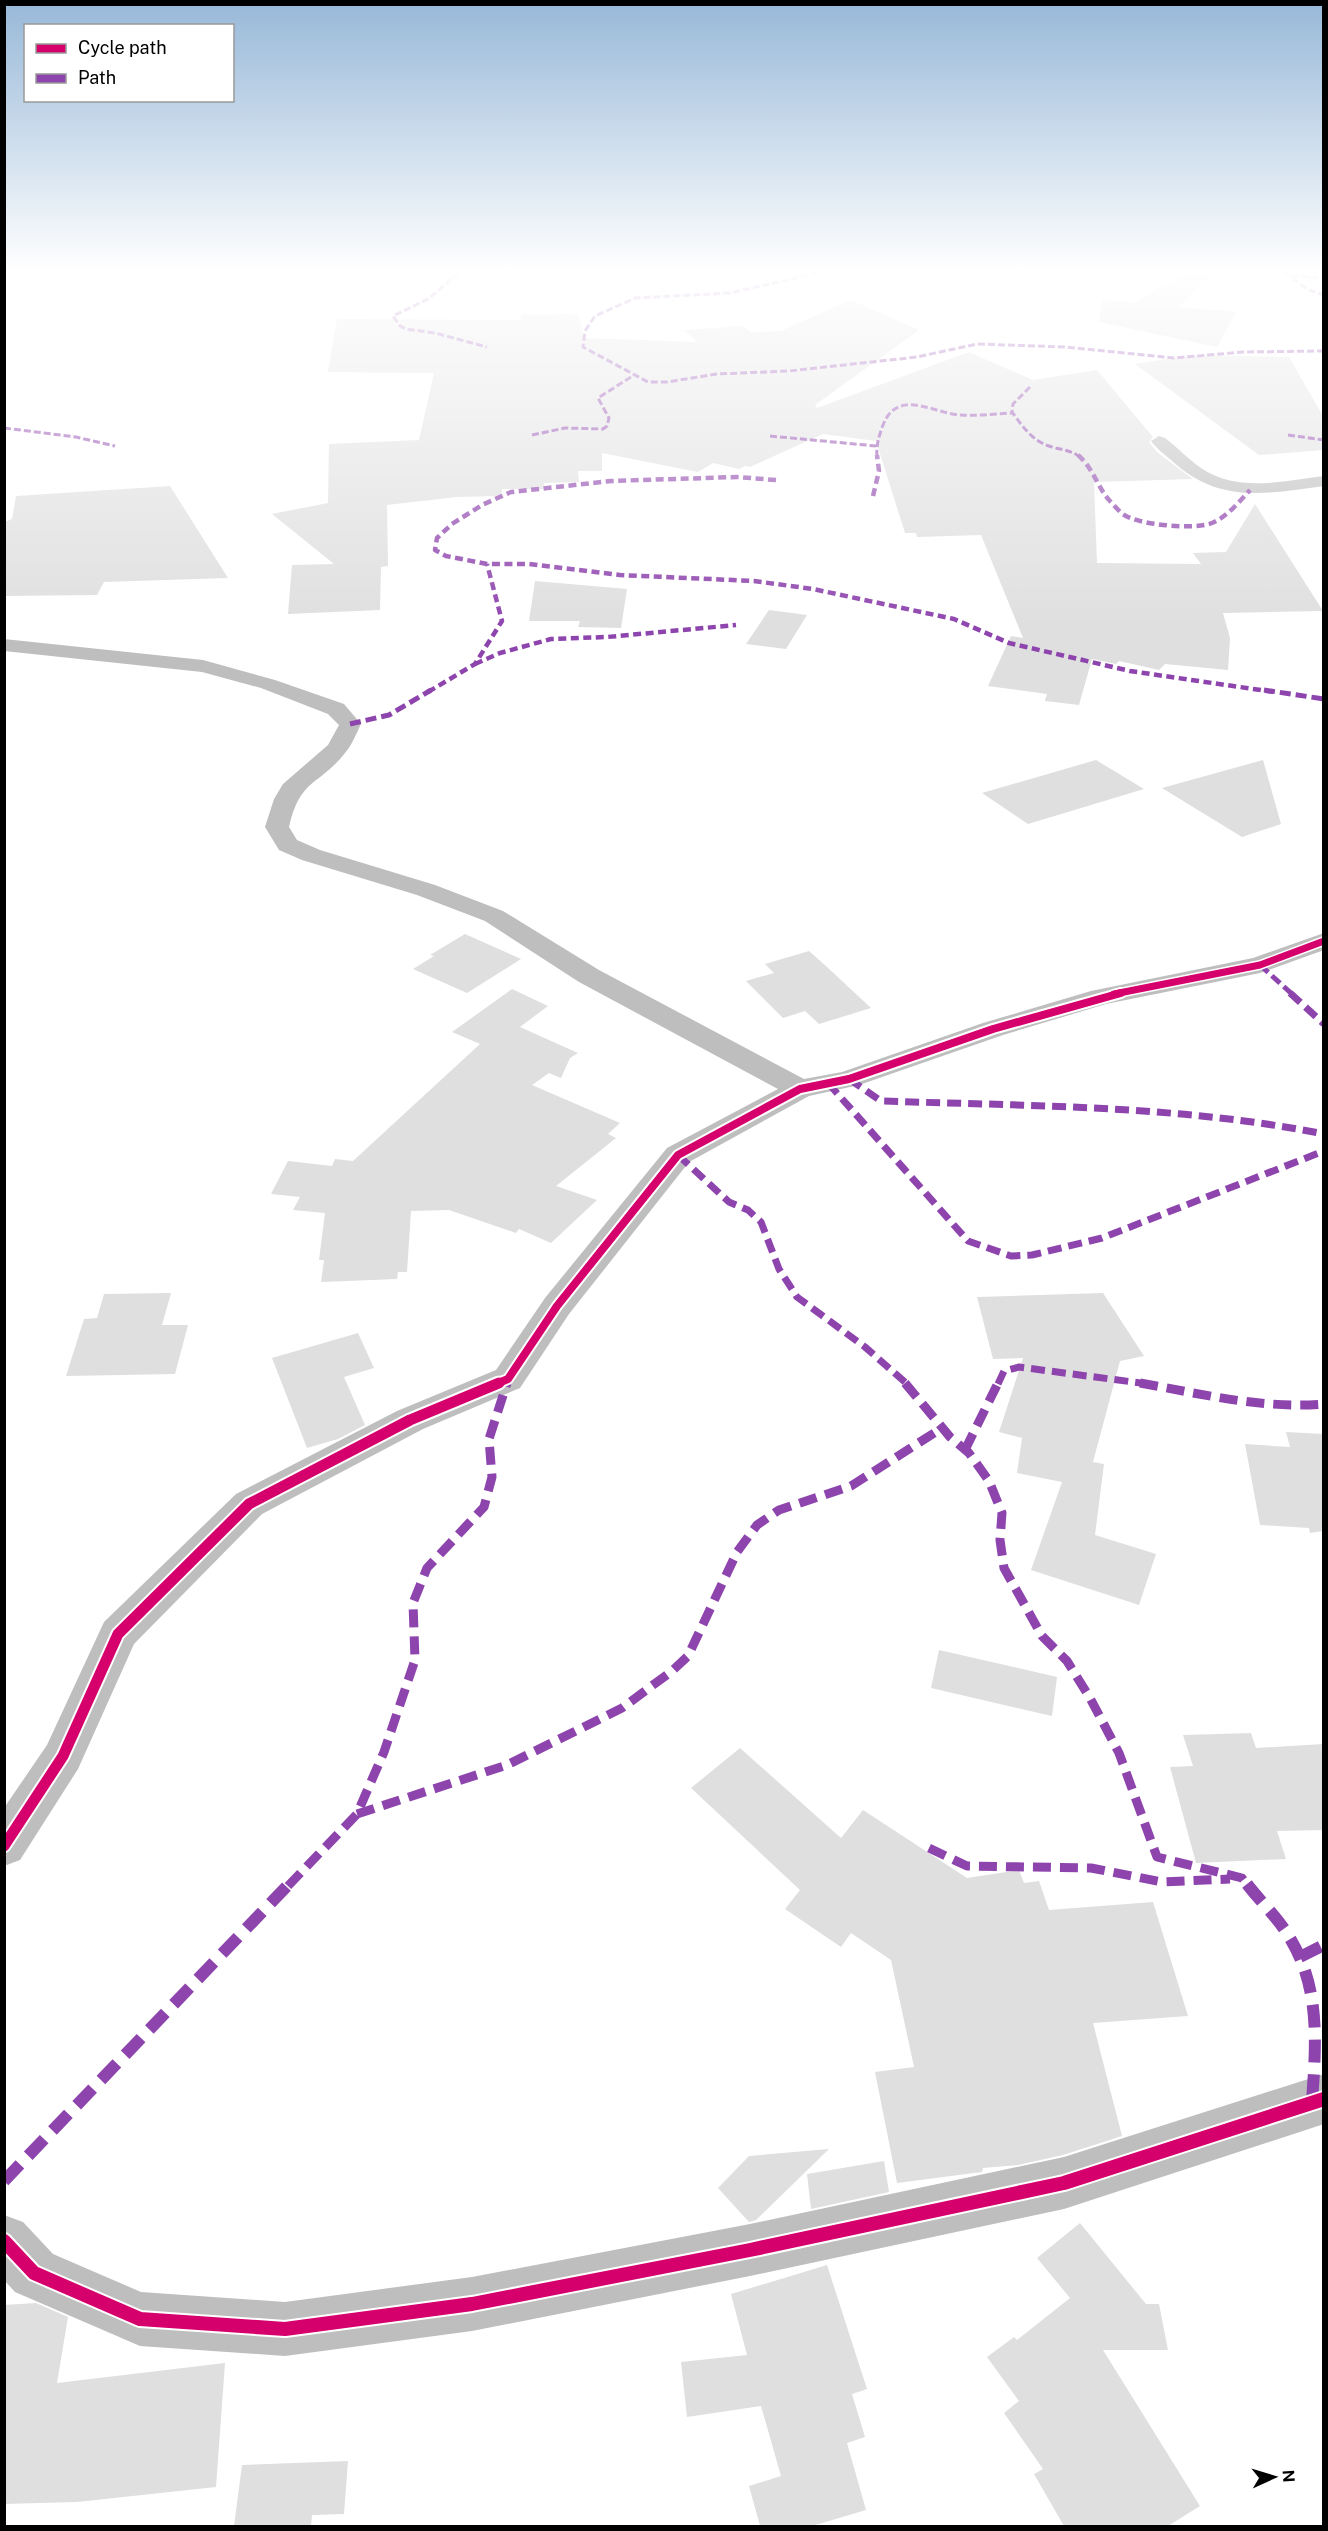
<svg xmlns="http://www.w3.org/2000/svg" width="1328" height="2531" viewBox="0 0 1328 2531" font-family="'Public Sans',sans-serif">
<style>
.building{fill:#dfdfdf}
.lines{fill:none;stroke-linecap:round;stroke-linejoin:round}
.minor{fill:#bebebe;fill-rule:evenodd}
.quiet-far5{stroke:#8e44ad;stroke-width:3;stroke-dasharray:7 3;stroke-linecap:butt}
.quiet-far4{stroke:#8e44ad;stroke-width:4.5;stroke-dasharray:8 4.5;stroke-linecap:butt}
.quiet-far3{stroke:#8e44ad;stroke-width:5;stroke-dasharray:11 5;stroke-linecap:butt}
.quiet-far2{stroke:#8e44ad;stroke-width:7;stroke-dasharray:14 7;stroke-linecap:butt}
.quiet-far1{stroke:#8e44ad;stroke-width:9;stroke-dasharray:18 9;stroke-linecap:butt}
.quiet{stroke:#8e44ad;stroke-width:12;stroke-dasharray:23 12;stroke-linecap:butt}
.cycleway-far3-casing{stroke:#fff;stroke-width:10}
.cycleway-far2-casing{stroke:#fff;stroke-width:12}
.cycleway-far1-casing{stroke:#fff;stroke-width:15}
.cycleway-casing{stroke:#fff;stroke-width:18}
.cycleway-far3{stroke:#d6006c;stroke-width:7}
.cycleway-far2{stroke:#d6006c;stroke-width:8}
.cycleway-far1{stroke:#d6006c;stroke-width:11}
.cycleway{stroke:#d6006c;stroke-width:14}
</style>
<rect width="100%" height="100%" fill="#fff"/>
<g class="building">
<polygon points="1184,273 1213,273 1178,307 1236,312 1217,347 1099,322 1103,300 1135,303"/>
<polygon points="851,300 919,330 815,405 817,408 969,352 1033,380 1097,370 1153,437 1149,442 1158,453 1193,479 1094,482 1097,563 1201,564 1193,553 1226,552 1255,504 1323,611 1223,613 1230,638 1228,670 1165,664 1159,670 1119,661 1116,664 1092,659 1079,705 1045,701 1047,694 988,686 1011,636 1023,638 981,535 917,537 916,533 905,533 876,441 823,434 750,467 745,466 739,469 713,463 698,472 602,453 602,471 578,471 579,482 544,483 544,489 502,489 501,496 457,497 387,505 388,566 381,567 380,610 288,614 292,565 334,564 272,514 328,503 329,444 419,440 434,373 328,372 337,319 521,320 521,315 571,314 579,315 584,338 697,342 684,330 743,326 751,332 781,331"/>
<polygon points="1191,355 1289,357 1323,416 1323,450 1259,455 1135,364"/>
<polygon points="170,486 228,578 104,582 97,595 4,596 4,522 12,519 16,496"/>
<polygon points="535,581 627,589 621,628 578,627 580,621 529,621"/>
<polygon points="769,610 807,615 786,649 746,644"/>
<polygon points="1096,760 1144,789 1028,824 982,793"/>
<polygon points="1263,760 1281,824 1242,837 1162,788"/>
<polygon points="465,934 521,959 467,993 413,969 434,956 430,955"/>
<polygon points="809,951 827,967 871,1008 819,1024 805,1011 783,1018 746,981 774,973 765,964"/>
<polygon points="512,989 548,1006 520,1027 578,1053 570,1058 561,1078 549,1073 532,1085 620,1123 608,1134 616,1138 556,1186 597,1200 551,1243 519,1229 516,1233 449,1210 411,1211 407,1272 398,1272 397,1279 321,1282 324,1260 319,1260 325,1213 293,1210 300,1197 271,1194 288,1161 332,1166 335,1159 353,1161 480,1044 452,1032"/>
<polygon points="171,1293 162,1325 188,1325 175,1374 66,1376 84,1319 97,1318 104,1294"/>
<polygon points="1103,1293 1144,1356 1120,1361 1093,1462 1104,1464 1095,1535 1156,1554 1139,1605 1031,1570 1062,1482 1017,1473 1022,1438 999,1432 1023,1358 993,1359 977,1297"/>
<polygon points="358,1333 374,1368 344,1377 365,1425 338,1439 307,1448 272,1358"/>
<polygon points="1286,1432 1323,1434 1323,1531 1310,1533 1309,1528 1260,1525 1245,1444 1290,1447"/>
<polygon points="939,1650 1057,1677 1052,1716 931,1688"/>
<polygon points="1251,1733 1256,1748 1323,1744 1323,1830 1277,1831 1286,1859 1196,1863 1170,1767 1193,1766 1183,1735"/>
<polygon points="740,1748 841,1838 863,1810 967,1878 1019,1870 1024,1883 1039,1881 1049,1910 1153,1902 1188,2016 1093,2023 1122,2136 1063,2155 1018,2165 983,2168 982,2172 897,2183 875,2072 914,2067 891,1960 851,1933 841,1947 785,1909 800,1890 691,1788"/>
<polygon points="829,2149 756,2220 749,2222 718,2188 749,2156"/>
<polygon points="884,2161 889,2192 811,2209 807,2174"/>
<polygon points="1080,2223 1146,2304 1159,2304 1168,2350 1103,2350 1200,2506 1168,2526 1064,2526 1034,2474 1043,2469 1004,2413 1019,2401 987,2357 1014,2337 1017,2340 1070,2298 1037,2258"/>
<polygon points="827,2265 867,2389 852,2394 865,2437 847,2443 866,2510 812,2526 760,2526 749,2486 781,2476 761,2406 687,2417 681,2362 747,2355 731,2294"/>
<polygon points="36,2303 68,2317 57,2383 225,2363 216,2487 77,2502 4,2504 4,2305"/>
<polygon points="348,2461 344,2514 312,2515 311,2526 234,2526 242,2465"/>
</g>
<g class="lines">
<g class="minor">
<path d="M1159 436 1165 438C1177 447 1188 459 1201 468 1238 493 1282 481 1324 476V486C1265 494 1218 504 1171 460 1164 454 1156 448 1151 441Z"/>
<path d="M4 639 203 660 275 680 344 704 361 724C356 734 352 745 345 753 319 786 300 778 289 827L297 840 320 850 435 885 503 911 599 970 804 1079 842 1072 983 1023 1091 991 1253 958 1324 933V950L1260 973 1106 1004 1003 1035 859 1085 809 1096 689 1162 569 1314 520 1388 423 1429 262 1514 134 1644 78 1769 20 1860 4 1866V1808L47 1745 104 1622 236 1494 397 1411 496 1370 545 1298 667 1148 778 1089 579 982 485 921 417 895 302 860 279 850 265 827 274 799 283 784 328 745 339 725 328 714 261 688 202 672 4 651Z"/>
<polygon points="1324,2074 1324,2124 1064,2209 750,2276 472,2331 285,2356 140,2346 15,2292 4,2280 4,2215 23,2222 53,2254 141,2292 285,2302 472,2277 750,2224 1064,2157"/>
</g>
<g class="quiet-far5">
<polyline points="459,273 428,299 393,316 400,326 406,329 435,333 487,347"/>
<polyline points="818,273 730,293 635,298 595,316 585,331 583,347 648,382 667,382 717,374 789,371 917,357 977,344 1066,347 1174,358 1243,352 1324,351"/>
<polyline points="1284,273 1309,290 1324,295"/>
<polyline points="1291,276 1324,278"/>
<path d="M1030 387 1013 404 1012 412C1023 427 1033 442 1052 447 1062 450 1071 450 1080 457"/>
<polyline points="4,428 76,437 115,446"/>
<polyline points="532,435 565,428 603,429 607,426 609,418 598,398 634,375"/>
<polyline points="1288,435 1324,440"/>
<polyline points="770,436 876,446"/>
<path d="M877 457C876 445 879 436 883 425 898 387 934 414 961 415 978 416 995 414 1012 413"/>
</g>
<g class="quiet-far4">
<path d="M1078 455C1093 468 1097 486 1109 500 1114 505 1120 513 1126 516 1142 525 1195 530 1212 523 1227 517 1239 502 1250 490"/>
<polyline points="776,480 737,477 611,481 511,492 482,505 452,524 437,538 435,550 446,556 487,564 529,564 620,575 754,581 813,589 954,619 1009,643 1130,671 1274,692"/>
<polyline points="873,496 879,471 877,455"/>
<polyline points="475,664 500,653 551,639 607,637 736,625"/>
<polyline points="428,692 475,664 502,621 487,564"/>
</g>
<g class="quiet-far3">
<polyline points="1264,690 1324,699"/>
<polyline points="350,724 389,715 431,690"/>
<polyline points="1260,965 1292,994"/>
</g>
<g class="quiet-far2">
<polyline points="1290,993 1324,1024"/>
<path d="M849 1079 881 1101C1029 1106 1178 1105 1324 1134"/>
<polyline points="828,1083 968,1241 1011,1256 1032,1255 1102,1238 1324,1151"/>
<polyline points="678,1155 729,1202 748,1210 761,1222 779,1269 797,1297 865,1347 907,1384"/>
<polyline points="506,1384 508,1379"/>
<polyline points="998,1384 1004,1371 1019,1367 1148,1384"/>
</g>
<g class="quiet-far1">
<polyline points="905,1383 950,1437 969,1453 989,1481 1002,1513 1000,1540 1004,1568 1042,1636 1067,1661 1090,1698 1119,1753 1157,1857 1242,1878 1248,1886"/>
<path d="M1140 1383C1202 1394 1261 1409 1324 1404"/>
<polyline points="965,1450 998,1383"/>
<polyline points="357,1814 507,1765 622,1708 672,1671 688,1656 737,1552 757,1525 779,1510 851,1486 942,1428"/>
<polyline points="929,1848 967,1866 1091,1868 1162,1882 1230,1879"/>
<polyline points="288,1886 357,1814 384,1752 415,1660 413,1603 427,1568 484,1507 492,1477 489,1439 507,1383"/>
</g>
<g class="quiet">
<path d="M1247 1884C1260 1901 1277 1917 1288 1935 1321 1987 1316 2043 1312 2102"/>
<polyline points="1300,1957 1324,1945"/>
<polyline points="4,2181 289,1884"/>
</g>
<g class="cycleway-far3-casing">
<polyline id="cycleway-far3" points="1114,994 1260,965 1324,941"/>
</g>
<g class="cycleway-far2-casing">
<polyline id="cycleway-far2" points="496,1384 508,1379 557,1306 678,1155 800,1089 849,1079 993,1029 1121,993"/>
</g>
<g class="cycleway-far1-casing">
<polyline id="cycleway-far1" points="4,1846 63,1756 118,1634 249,1504 410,1420 499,1383"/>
</g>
<g class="cycleway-casing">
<polyline id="cycleway" points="4,2241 34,2273 140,2319 285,2329 472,2304 750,2250 1064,2183 1324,2099"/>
</g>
<use href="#cycleway-far3" class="cycleway-far3"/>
<use href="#cycleway-far2" class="cycleway-far2"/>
<use href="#cycleway-far1" class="cycleway-far1"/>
<use href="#cycleway" class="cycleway"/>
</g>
<linearGradient id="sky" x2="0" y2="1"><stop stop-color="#97b8d8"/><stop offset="0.43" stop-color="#fff"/><stop offset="1" stop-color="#fff" stop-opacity="0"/></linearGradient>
<rect width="1328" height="628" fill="url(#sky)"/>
<rect width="1328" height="2531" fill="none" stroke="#000000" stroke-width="12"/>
<rect x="24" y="24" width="210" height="78" fill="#ffffff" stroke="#999999" stroke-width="1.5"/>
<rect x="36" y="44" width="30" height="9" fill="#d6006c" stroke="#999999" stroke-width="1.5"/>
<text x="78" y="54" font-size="18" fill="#000000">Cycle path</text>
<rect x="36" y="74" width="30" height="9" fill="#8e44ad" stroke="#999999" stroke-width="1.5"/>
<text x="78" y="84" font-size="18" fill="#000000">Path</text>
<g transform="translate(1274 2477) rotate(86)" stroke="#ffffff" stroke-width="4.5" paint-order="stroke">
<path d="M0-4.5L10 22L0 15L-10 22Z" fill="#000000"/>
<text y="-9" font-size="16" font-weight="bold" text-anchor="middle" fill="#000000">N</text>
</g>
</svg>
